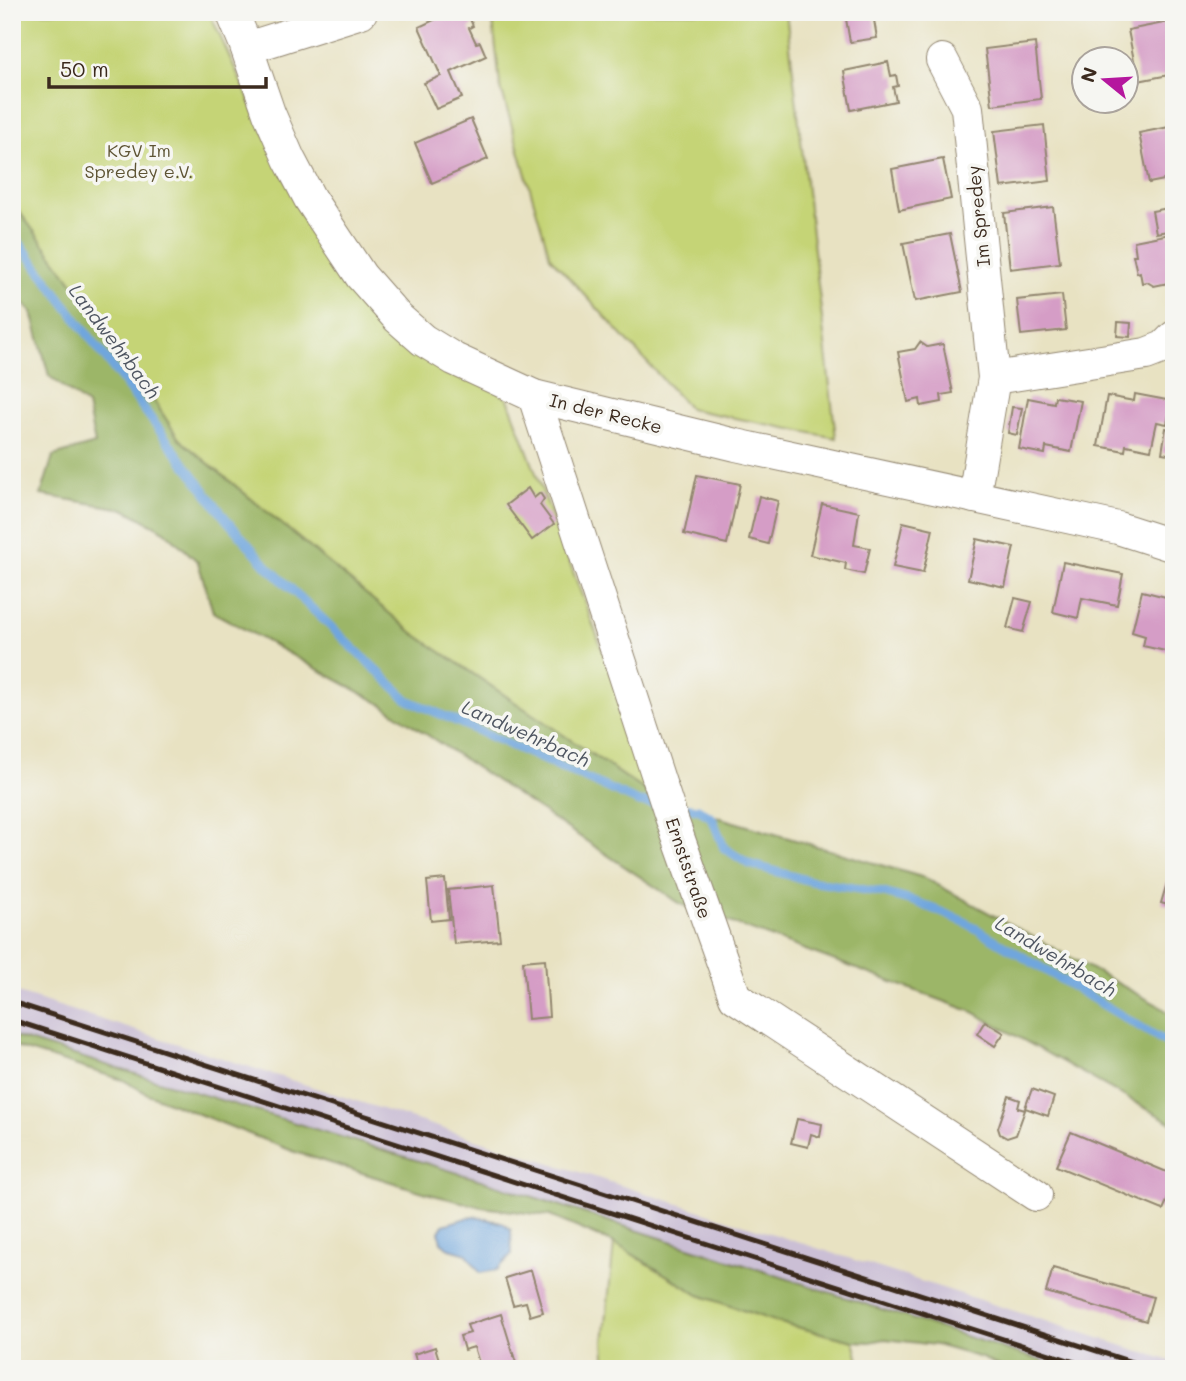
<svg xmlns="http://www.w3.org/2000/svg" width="1186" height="1381" viewBox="0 0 1186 1381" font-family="Mali,sans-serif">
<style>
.industrial{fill:#cbbfd5}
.green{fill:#c5d476;stroke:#807f4a;stroke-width:2}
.forest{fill:#9cb667;stroke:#6c7042;stroke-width:2}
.water{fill:#70a6dd;stroke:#56687e;stroke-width:2}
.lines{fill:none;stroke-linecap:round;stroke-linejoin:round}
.stream{stroke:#70a6dd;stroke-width:9}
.building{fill:#d59dc6}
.minor-casing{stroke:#928670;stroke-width:34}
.minor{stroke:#fff;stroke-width:32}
.rail{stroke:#3b2a1e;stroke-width:5}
.labels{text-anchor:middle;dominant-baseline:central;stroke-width:7;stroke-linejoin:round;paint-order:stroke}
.park-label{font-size:18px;fill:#5e5434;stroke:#f6f6f2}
.street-label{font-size:18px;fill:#3b2a1e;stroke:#f6f6f2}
.water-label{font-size:19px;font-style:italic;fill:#4e5561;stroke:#f6f6f2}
</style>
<rect width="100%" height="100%" fill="#f6f6f2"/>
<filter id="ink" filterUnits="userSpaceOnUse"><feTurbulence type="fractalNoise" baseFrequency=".0143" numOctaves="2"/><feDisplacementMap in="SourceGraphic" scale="14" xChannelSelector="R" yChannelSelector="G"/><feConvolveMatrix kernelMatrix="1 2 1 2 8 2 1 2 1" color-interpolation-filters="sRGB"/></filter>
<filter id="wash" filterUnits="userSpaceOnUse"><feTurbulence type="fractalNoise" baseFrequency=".00686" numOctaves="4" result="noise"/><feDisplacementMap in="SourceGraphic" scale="28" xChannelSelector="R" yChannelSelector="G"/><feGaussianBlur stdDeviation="1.57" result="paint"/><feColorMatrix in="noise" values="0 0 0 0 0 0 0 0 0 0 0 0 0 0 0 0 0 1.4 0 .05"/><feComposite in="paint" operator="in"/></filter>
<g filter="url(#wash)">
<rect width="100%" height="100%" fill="#e8e2c2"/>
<polygon class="industrial" points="12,991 1174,1362 1174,1369 1067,1369 484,1181 12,1036"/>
<g class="green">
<polygon points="12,12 209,12 305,221 348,281 508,399 659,800 413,633 179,439 106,327 12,202"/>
<polygon points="492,12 786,12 836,438 690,409 550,257 500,85"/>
<polygon points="614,1243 699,1295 780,1323 854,1341 861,1369 606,1369 604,1342"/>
</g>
<g class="forest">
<polygon points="12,202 106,327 179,439 413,633 659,800 925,878 1156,1004 1174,1016 1174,1124 973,1012 681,904 378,702 213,612 198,562 165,531 124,509 41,495 53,456 95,444 87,405 49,376 32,312 12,290"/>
<polygon points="12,1036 484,1181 1067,1369 1005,1369 982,1358 936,1345 885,1339 870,1342 854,1341 780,1323 699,1295 614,1243 550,1216 482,1207 433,1195 295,1152 148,1094 123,1080 12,1046"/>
</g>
<polygon class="water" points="473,1216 503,1223 511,1230 512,1254 497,1270 480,1273 467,1254 450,1249 441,1242 439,1232 443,1225"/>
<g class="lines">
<g class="stream">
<polyline points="12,233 226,519 268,567 408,700 639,802 662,805"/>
<polyline points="676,806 698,809 712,818 724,848 749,864 810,881 884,893 919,903 965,922 1174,1047"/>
</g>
</g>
<g id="blocks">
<g class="building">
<polygon points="451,12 467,12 473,26 469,28 476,43 480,42 486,56 451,72 462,98 436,109 424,83 441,76 419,27"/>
<polygon points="873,14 877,38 850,42 846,19"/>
<polygon points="1174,21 1174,74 1138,81 1128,30"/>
<polygon points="1035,43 1041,99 992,105 985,49"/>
<polygon points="888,62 891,76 896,75 898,86 893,87 896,101 851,110 844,71"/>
<polygon points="471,119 488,159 432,183 415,143"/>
<polygon points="1044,125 1050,181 1001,187 994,131"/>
<polygon points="1174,126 1174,178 1149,183 1139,133"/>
<polygon points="943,159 951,199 899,210 892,169"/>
<polygon points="1053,207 1060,263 1010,269 1004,213"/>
<polygon points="1174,207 1174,230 1156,233 1152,211"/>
<polygon points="950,234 962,292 915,301 903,243"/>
<polygon points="1170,234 1174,254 1174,277 1168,283 1154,286 1147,282 1142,283 1140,272 1137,273 1133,255 1136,255 1134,241"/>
<polygon points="1062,295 1066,330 1021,335 1017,300"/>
<polygon points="1118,322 1131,323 1130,337 1117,336"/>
<polygon points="920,342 927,347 943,344 953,393 941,395 942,402 921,406 920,399 908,402 898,352 915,349"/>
<polygon points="1135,394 1172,401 1167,424 1157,422 1151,450 1126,445 1125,451 1098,446 1107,396 1134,401"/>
<polygon points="1055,397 1081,401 1071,452 1046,447 1045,454 1019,449 1028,398 1054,403"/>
<polygon points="1012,407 1022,408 1017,435 1008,433"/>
<polygon points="1166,428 1174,430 1174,455 1162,453"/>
<polygon points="697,475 740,484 727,544 684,534"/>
<polygon points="528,488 534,498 540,493 544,499 540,505 554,524 532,540 506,505"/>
<polygon points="759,496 778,501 768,544 749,539"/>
<polygon points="822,504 859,512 854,545 870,548 864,574 845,570 846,563 810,555"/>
<polygon points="903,522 933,529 923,573 893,567"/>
<polygon points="977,539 1014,547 1005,587 968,579"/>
<polygon points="1063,562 1123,574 1117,605 1082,598 1078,618 1053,612"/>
<polygon points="1142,591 1174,599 1174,653 1143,646 1145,636 1132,632"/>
<polygon points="1015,598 1032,602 1023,632 1007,628"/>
<polygon points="1173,863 1174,863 1174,907 1161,903"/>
<polygon points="445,879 449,919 431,921 427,881"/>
<polygon points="494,885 500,940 454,944 448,890"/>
<polygon points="545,959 549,1017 528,1019 523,961"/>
<polygon points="985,1021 1004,1033 995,1046 977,1034"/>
<polygon points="1032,1089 1054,1097 1048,1116 1025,1108"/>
<polygon points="1009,1096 1020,1100 1018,1108 1025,1110 1016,1135 1007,1138 1000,1134 998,1128"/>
<polygon points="797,1119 822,1124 820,1137 811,1134 808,1147 791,1143"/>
<polygon points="1071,1132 1174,1175 1174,1185 1163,1210 1056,1166"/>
<polygon points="1053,1268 1153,1297 1146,1321 1046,1292"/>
<polygon points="531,1270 543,1312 530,1316 526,1302 513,1305 505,1278"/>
<polygon points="501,1314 516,1363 497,1369 481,1369 474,1347 464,1350 460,1336 470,1333 467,1325"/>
<polygon points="435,1347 442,1369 419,1369 414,1354"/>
</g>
</g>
</g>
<g filter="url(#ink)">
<use href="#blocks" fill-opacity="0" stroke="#928670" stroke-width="2"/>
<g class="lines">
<g class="minor-casing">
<g id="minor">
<polyline points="232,12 245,43 269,113 289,159 310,199 361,276 398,318 423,340 454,359 534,396 736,445 1118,528 1174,546"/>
<polyline points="247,48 361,12"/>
<polyline points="942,60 967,108 994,378 974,497"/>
<polyline points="994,378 1146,354 1164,347 1174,337"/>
<polyline points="534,396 671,817 735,997 1036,1195"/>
</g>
</g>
<use href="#minor" class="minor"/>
<g class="rail">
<polyline points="12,1002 1153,1369"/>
<polyline points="12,1020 1096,1369"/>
</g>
</g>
</g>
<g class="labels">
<g class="park-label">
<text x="139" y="150">KGV Im<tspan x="139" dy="21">Spredey e.V.</tspan></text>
</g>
<g class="street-label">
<text transform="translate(978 216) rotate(-96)">Im Spredey</text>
<text transform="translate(606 413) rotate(14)">In der Recke</text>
<text transform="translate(689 868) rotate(71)">Ernststraße</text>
</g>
<g class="water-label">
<text transform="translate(115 341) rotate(53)">Landwehrbach</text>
<text transform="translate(526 733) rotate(24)">Landwehrbach</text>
<text transform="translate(1056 956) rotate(31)">Landwehrbach</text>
</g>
</g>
<rect width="1186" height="1381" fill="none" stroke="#f6f6f2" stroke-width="42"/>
<g transform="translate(1105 80) rotate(288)"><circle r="33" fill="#f6f6f2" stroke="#aba49d" stroke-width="2"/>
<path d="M0-5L12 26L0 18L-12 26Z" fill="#b5179e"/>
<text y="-10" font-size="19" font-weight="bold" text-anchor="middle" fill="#3b2a1e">N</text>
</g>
<path d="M49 77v10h217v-10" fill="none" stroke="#3b2a1e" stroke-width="3.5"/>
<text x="60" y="77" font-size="21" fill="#3b2a1e" stroke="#f6f6f2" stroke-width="5" paint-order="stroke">50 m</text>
</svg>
